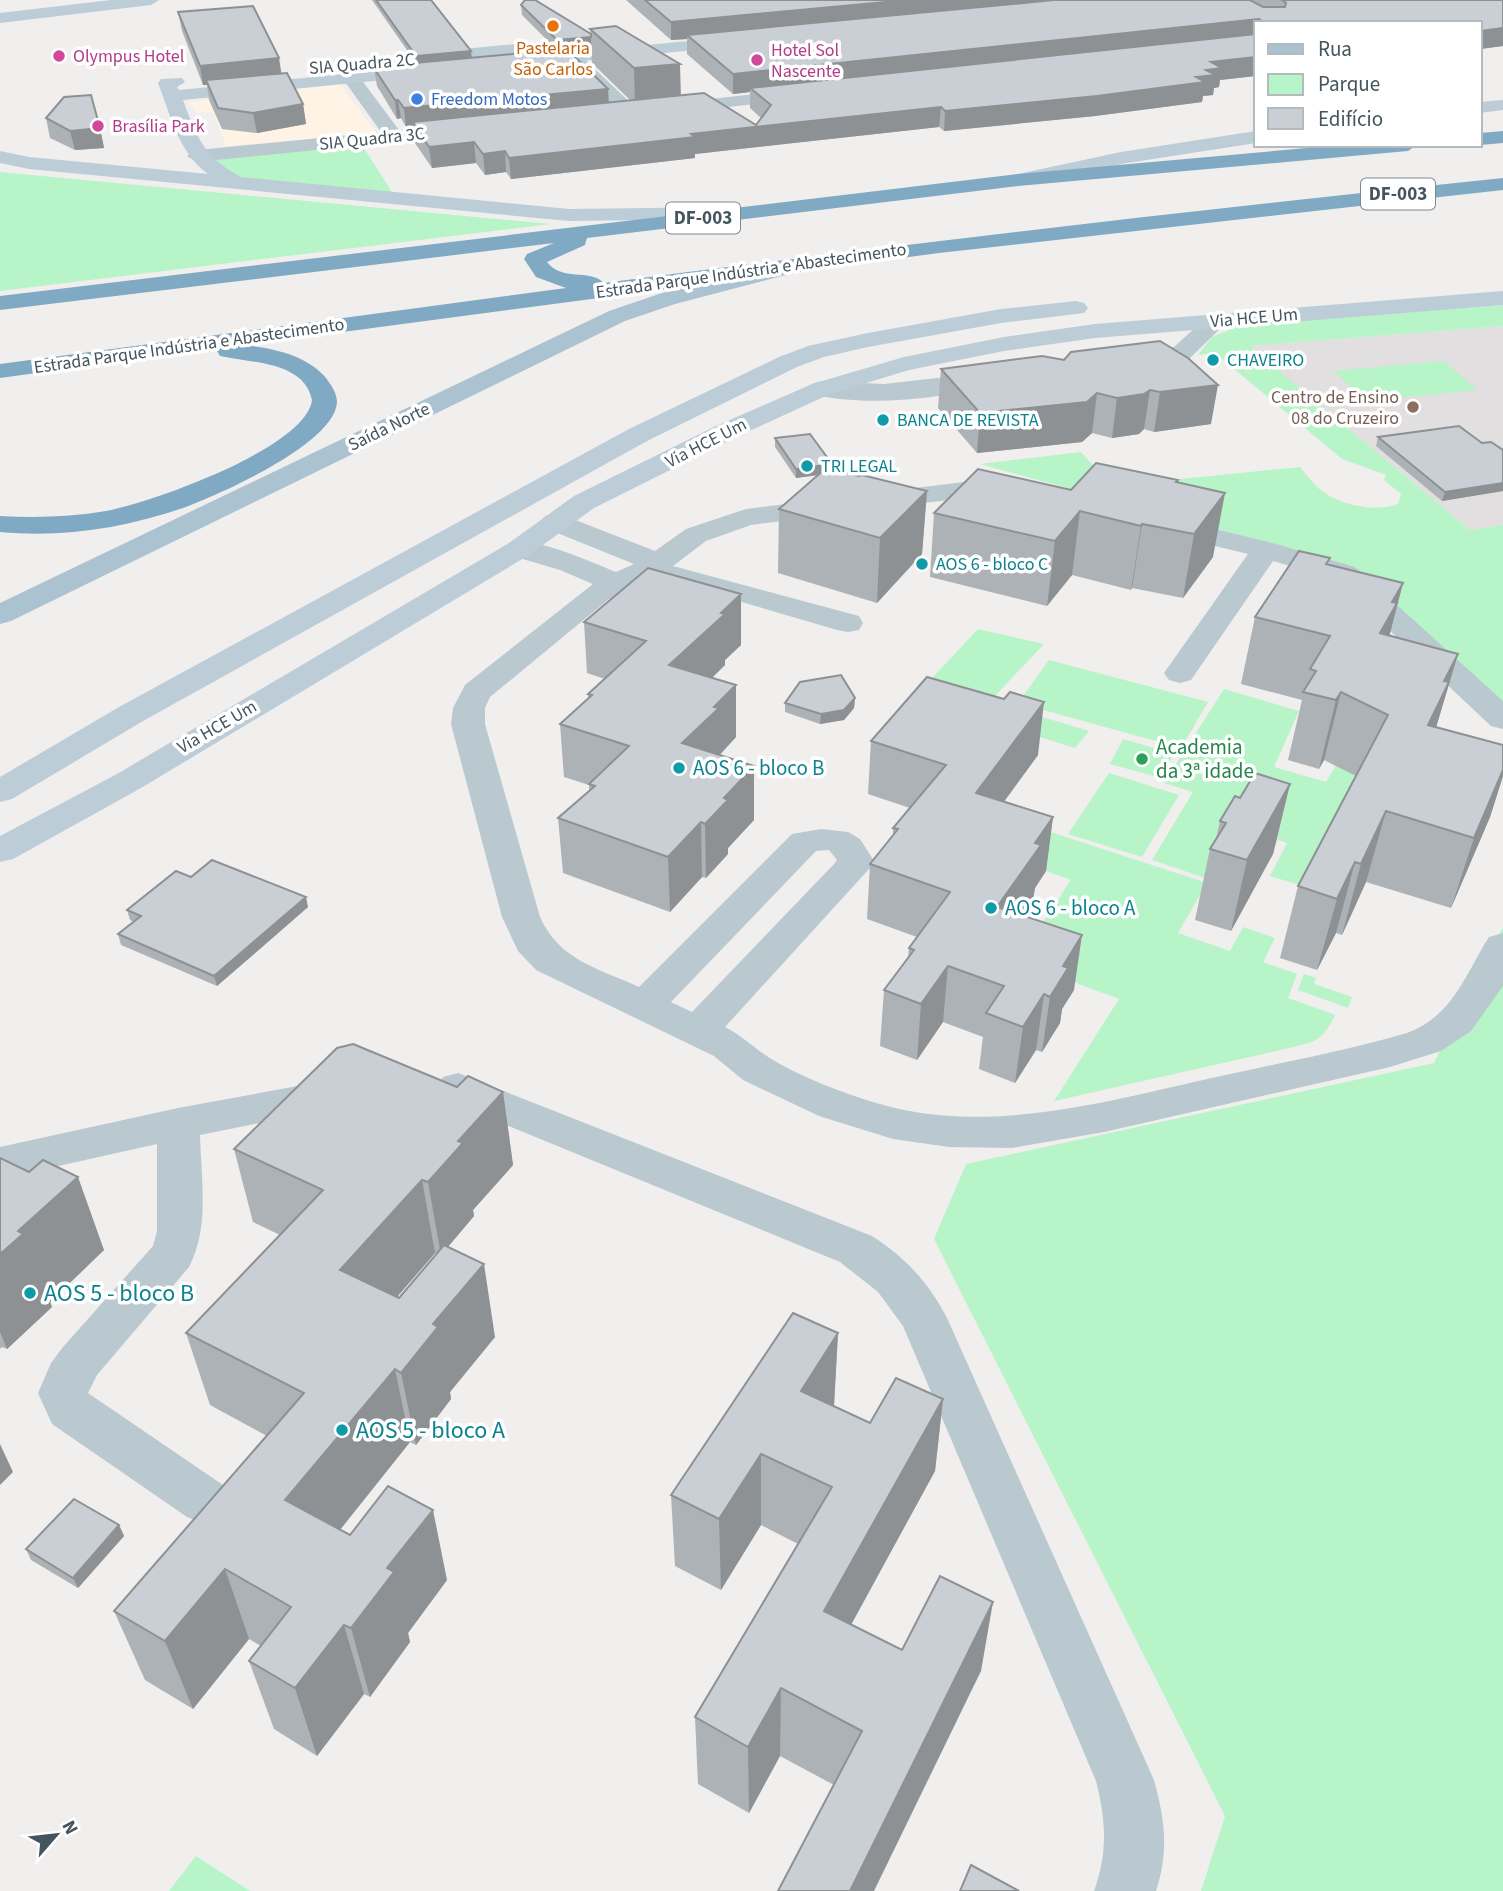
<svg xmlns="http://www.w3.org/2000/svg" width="1503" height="1891" viewBox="0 0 1503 1891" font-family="'Source Sans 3',sans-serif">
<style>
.commercial{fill:#fef3e5}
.education{fill:#e2dfe0}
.green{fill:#b7f4c7}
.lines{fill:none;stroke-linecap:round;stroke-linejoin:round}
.street{fill:#bac9cf;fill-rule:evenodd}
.secondary{fill:#bccdd8;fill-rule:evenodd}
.primary{fill:#abc3d1;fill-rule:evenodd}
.highway{fill:#80aac3;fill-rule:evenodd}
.wall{fill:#adb2b6;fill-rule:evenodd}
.shaded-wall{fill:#8d9194}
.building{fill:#c9cfd4;stroke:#8d9194;stroke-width:2}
.food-dot{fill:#e8710a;stroke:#fff;stroke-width:2.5}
.hotel-dot{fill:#d1479c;stroke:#fff;stroke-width:2.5}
.shop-dot{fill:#3f7fe0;stroke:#fff;stroke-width:2.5}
.culture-dot{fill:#0f9aa8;stroke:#fff;stroke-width:2.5}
.education-dot{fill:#8d6e63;stroke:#fff;stroke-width:2.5}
.leisure-dot{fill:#2e9e5b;stroke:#fff;stroke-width:2.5}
.labels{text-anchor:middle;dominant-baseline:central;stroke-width:7;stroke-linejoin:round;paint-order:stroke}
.far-food-label{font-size:18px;fill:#c56008;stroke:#fff}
.far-hotel-label{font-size:18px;fill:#b23c85;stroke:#fff;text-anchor:start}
.far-street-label{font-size:18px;fill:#44555e;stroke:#fff}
.far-shop-label{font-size:18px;fill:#366cbe;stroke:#fff;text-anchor:start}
.far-culture-label{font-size:18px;fill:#0d838f;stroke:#fff;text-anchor:start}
.far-education-label{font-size:18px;fill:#785e54;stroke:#fff;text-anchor:end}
.shield{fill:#fff;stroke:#7c888e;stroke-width:2}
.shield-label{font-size:19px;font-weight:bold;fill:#44555e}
.leisure-label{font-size:21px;fill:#27864d;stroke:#fff;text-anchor:start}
.culture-label{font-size:21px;fill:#0d838f;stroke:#fff;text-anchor:start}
.near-culture-label{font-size:24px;fill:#0d838f;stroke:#fff;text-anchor:start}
</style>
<rect width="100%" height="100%" fill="#f1eeee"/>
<polygon class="commercial" points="323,85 341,85 377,134 226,146 213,112 197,113 189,102"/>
<polygon class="education" points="1503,326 1503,525 1470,530 1248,346"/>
<g class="green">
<polygon points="362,145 392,192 254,180 219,172 215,161 230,157"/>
<polygon points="0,172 551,224 0,291"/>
<path d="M1503 305V326L1249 346 1470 530 1503 525V727L1344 564 980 464 1081 452 1112 486 1300 467C1306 474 1312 482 1318 488 1338 505 1374 513 1398 504L1401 494 1384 480 1386 475 1342 459 1215 353 1198 355 1212 337 1242 325Z"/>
<polygon points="1443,361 1478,390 1366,401 1334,371"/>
<polygon points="978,629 1044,644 994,697 920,691"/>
<polygon points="1049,660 1208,702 1181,748 1018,703"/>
<polygon points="1224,689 1299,711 1274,767 1326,782 1340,758 1366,765 1306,887 1270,876 1287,843 1278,840 1271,850 1205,878 1152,860 1193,792 1164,783"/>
<polygon points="1039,716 1089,731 1075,748 1027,733"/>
<polygon points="1123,739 1174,754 1161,778 1110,764"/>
<polygon points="1109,773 1179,795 1142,857 1068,834"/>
<path d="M1014 820 1207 883 1178 933 1230 951 1243 927 1275 938 1263 962 1297 974 1288 998 1335 1015C1321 1044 1315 1041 1285 1049L1054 1101 1119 999 1017 961 1071 880 992 851Z"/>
<polygon points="1503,927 1503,1891 1201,1891 1225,1816 934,1239 966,1164 1434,1063"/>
<polygon points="1304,974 1316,978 1314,984 1352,997 1348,1008 1298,990"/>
<polygon points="196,1856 250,1891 169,1891"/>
</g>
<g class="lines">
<g class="street">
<polygon points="572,52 578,53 637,109 639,113 637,117 623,117 566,61 563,57"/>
<polygon points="352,74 358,75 399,130 467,123 476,129 467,135 197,162 187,156 197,150 381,132 343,79"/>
<polygon points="801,89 810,94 807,98 666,114 657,109 666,104"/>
<polygon points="1216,314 1224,316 1228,321 1190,358 1129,368 1120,366 1117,361 1120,356 1174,347 1208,316"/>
<path d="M990 372 999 374 1002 379 999 384C945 398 866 408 812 394L808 389 812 384 821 381 884 384Z"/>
<path d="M980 480 1020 483 1024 489 1020 495 980 496 751 525 706 541 673 566 859 616 863 623 859 630 848 632 837 630 687 586 663 582 640 584 609 599 490 697 485 708V724L540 917C560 961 598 968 639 987L792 834 821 829 848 832 860 839 874 861 869 869 725 1027C743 1036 756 1050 773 1060 807 1080 853 1097 891 1107 1000 1134 1115 1099 1221 1076 1283 1062 1346 1051 1407 1033 1453 1016 1465 975 1489 937L1503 933V986L1471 1031 1441 1051 1390 1067 1104 1132 1012 1148 949 1147 893 1139 819 1116 743 1080 714 1056 536 970 518 951 502 917 451 724 453 708 465 685 593 584 560 570 509 555 505 549 509 543C536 536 590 562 616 572L634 564 545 528 541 522 545 516 555 514 565 516 655 551 686 529 746 509ZM829 850 837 860 835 863 692 1012 671 1002 816 851Z"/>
<polygon points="1167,517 1276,544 1355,567 1503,701 1503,729 1491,726 1335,579 1273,561 1191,680 1180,683 1169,680 1164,673 1248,554 1157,532 1153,526 1157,520"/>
<path d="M458 1073 872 1236C905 1257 929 1283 947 1318L1154 1780C1165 1820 1169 1851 1156 1891H1094C1108 1852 1106 1821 1096 1781L903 1326 878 1292 840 1262 443 1099 437 1088 443 1077Z"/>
<path d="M330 1080 345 1084 351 1095 345 1106 200 1135C201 1179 210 1227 189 1267L97 1375 88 1393 223 1485 231 1501 223 1517 205 1524 187 1517 52 1424 38 1393 51 1363 63 1347 153 1246 157 1231V1144L0 1179V1147L178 1108Z"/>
</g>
<g class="secondary">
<polygon points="111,0 159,0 151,5 0,23 0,13"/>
<polygon points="740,36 746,37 748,41 746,45 522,67 513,62 522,57"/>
<polygon points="548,41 554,42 556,46 554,50 420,63 411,58 420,53"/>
<path d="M427 66 433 67 436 71 433 75 183 100C197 138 204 157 241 177L569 209 729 207 736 209 739 213 736 217 729 219 569 221 29 169 0 163V151L29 157 208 174C178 152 171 116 158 83L161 79 182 78 185 82 177 87 179 90Z"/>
<polygon points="1503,100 1503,110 1480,113 1480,102"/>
<polygon points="1256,131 1256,143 1121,164 1018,186 1011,184 1008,180 1011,176 1018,174 1121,152"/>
<polygon points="1503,291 1503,305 1095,338 1004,351 909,370 830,394 732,439 594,508 529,555 141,788 13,859 0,862 0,836 117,774 509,543 574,496 714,427 812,384 904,357 1004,337 1095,324"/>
<polygon points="1076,301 1084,303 1088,308 1084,313 1001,323 868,347 824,357 797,367 647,441 143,721 12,799 0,802 0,777 119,707 629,429 779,357 808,346 868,333 1001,309"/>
</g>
<polygon class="primary" points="789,260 797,262 800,267 797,272 675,304 625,321 11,621 0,624 0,603 609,311 659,294"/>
<g class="highway">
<polygon points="1503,131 1503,143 1480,145 1480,133"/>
<path d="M1341 145H1417L1408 151 1018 186 587 238 585 245 547 262C562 282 589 268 604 283 904 244 1203 209 1503 178V190L939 253 244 345C272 348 307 355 326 378 331 385 337 393 337 402 335 444 218 495 183 508 124 528 63 538 0 532V516C36 518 71 517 106 511 150 503 306 448 312 400 304 361 250 363 220 356L217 351 219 348 0 378V364L566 288 536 277 524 259 527 254 554 243 0 310V296L1018 174Z"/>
</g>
</g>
<g class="wall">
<path d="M372 0H431L472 58 557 50 522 15 521 5 591 34 590 29 681 96 756 125 761 118 750 108V92L733 94 687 54V39L671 40 626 0H1250L1253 1V0H1503V46L1480 49V23H1256V76L1220 80 1219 87 1214 88 1213 95 1203 96 1202 102 1095 116 944 131 939 127 695 154V158L511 179 506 172 485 175 476 163 432 168 415 143 413 126 406 127 401 118 397 119 377 86 374 68 416 63ZM591 48 592 63 631 101 609 103 608 89 568 50Z"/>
<polygon points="178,12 282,73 303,104 306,124 257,133 222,129 209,100 207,85 203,85 182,31"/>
<polygon points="46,118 100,128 104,148 75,150 50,138"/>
<polygon points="1160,341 1211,424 1154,432 1144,429 1139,434 1112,438 1092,433 1082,442 977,453 938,408 941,369 1064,360"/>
<polygon points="1378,437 1482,443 1503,450 1503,491 1442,501 1376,446"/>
<polygon points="775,438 832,464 832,470 927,491 922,554 877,603 778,573 779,509 818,475 796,478 775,447"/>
<polygon points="1178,482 1213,557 1183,598 1132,588 1131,590 1072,575 1047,606 930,577 934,513 1071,490"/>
<polygon points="1328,565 1403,583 1389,636 1458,654 1436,727 1503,745 1503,776 1490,817 1451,908 1366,882 1342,935 1336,933 1317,970 1280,958 1298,886 1356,776 1324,760 1319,769 1288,760 1302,700 1241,684 1255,617"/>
<polygon points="741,594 741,645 725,660 725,665 712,678 736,737 720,755 754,820 728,848 728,854 706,878 702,877 670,912 563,873 558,818 589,791 589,785 564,777 560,724 588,699 588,694 605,679 587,673 584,622"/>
<polygon points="855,698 854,708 844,720 820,724 785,712 785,703"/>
<polygon points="871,741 1038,755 1004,801 1053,817 1046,871 1035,888 1033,899 1023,915 1074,990 1062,1009 1060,1023 1042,1052 1036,1050 1015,1083 979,1069 983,1037 943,1022 917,1060 880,1046 884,990 908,957 909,948 917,937 867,919 870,864 893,836 893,828 910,808 868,794"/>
<polygon points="1290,784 1273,854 1231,931 1195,920 1210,849 1216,839 1220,821 1240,798"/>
<polygon points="191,877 308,907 217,986 121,945 118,934 134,922 130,920 127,910"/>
<path d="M457 1087 503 1092 513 1165 473 1210 474 1216 448 1247 495 1337 450 1392 451 1399 416 1445 410 1442 340 1530 447 1580 408 1633 410 1642 370 1697 364 1694 317 1756 274 1729 249 1661 261 1646 249 1639 193 1709 145 1680 114 1611 267 1436 210 1405 186 1333 280 1235 253 1222 234 1149ZM435 1253 437 1254 399 1298 397 1297Z"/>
<polygon points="0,1158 104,1250 50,1302 52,1307 7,1349 2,1347 0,1349"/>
<polygon points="838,1333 834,1406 870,1423 943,1399 935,1471 851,1624 902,1650 981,1671 834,1785 780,1756 749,1813 698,1784 695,1717 798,1544 761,1525 721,1590 675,1566 671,1495"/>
<polygon points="119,1525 124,1536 78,1588 31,1560 26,1549"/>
</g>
<g class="shaded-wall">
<polygon points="907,0 1088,0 687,35 687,39 671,40 671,22"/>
<polygon points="1259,19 1258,23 1256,23 1256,34 750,88 750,92 733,94 733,74"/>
<polygon points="1503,28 1503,46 1480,49 1480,31"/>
<polygon points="591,37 591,48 557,51 557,40"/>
<polygon points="471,51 472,59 417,64 416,56"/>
<polygon points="1256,57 1256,76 1220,80 1219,87 1214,88 1213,95 1203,96 1202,102 1095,116 944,131 945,111 1196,77 1211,62"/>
<polygon points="279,58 282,77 206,80 207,85 203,85 200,66"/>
<polygon points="680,64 681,99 635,104 634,68"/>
<polygon points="608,89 609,107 413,122 413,126 406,127 404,108"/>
<polygon points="395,100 398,100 401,118 397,119"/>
<polygon points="303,104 306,124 257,133 253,113"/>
<polygon points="941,107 939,127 695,154 695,158 511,179 509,158 691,134"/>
<polygon points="100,128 104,148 75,150 70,131"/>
<polygon points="474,142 476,163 432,168 429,147"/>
<polygon points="505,151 506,172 485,175 483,154"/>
<polygon points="1218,385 1211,424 1154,432 1160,392"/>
<polygon points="1150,390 1144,429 1139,434 1112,438 1117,398"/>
<polygon points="1097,393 1092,433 1082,442 977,453 980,413"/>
<polygon points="832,464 832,473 796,478 796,469"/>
<polygon points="1503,483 1503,491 1442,501 1445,492"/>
<polygon points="927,491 922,554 877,603 880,538"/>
<polygon points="1225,493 1213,557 1183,598 1194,534"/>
<polygon points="1080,511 1072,575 1047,606 1055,541"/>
<polygon points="1142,524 1132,588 1131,590 1141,526"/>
<polygon points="1403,583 1386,649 1380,633 1392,602"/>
<polygon points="741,594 741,645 725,660 725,665 671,717 669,665 721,613"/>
<polygon points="1458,654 1429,751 1428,725 1444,681"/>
<polygon points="736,685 736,737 720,754 720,761 682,743 714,707"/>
<polygon points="1341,692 1324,760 1319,769 1336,700"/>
<polygon points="855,698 854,708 844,720 820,724 821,714"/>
<polygon points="1044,702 1038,755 971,847 976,793"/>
<polygon points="754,766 754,820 728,848 728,854 706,878 705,824 724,798"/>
<polygon points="1503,770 1503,776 1490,817 1451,908 1474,838"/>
<polygon points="1290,784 1273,854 1231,931 1247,860"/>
<polygon points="1386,811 1366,882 1342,935 1361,864"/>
<polygon points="1053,817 1046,871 1035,888 1033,899 990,962 997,907 1035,843"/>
<polygon points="701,822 702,877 670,912 668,857"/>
<polygon points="1355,862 1336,933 1317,970 1337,899"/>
<polygon points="306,897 308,907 217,986 214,976"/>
<polygon points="1082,935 1074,990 1062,1009 1060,1023 1042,1052 1050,997 1063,966"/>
<polygon points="948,966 943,1022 917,1060 921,1004"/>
<polygon points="1044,994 1036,1050 1015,1083 1023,1027"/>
<polygon points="503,1092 513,1165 473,1210 474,1216 441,1255 428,1182 458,1141"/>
<polygon points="78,1177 104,1250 50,1302 52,1307 7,1349 0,1332 0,1254 18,1231"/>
<polygon points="422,1180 435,1253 357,1343 340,1270"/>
<polygon points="484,1264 495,1337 450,1392 451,1399 416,1445 401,1373 433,1324"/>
<polygon points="838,1333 834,1405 799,1463 801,1391"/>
<polygon points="395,1369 410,1442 307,1571 285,1500"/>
<polygon points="943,1399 935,1471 821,1680 824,1611"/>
<polygon points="0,1444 13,1472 0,1485"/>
<polygon points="761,1454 761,1525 721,1590 719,1519"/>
<polygon points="433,1510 447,1580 408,1633 410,1642 370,1697 351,1628 387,1568"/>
<polygon points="119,1525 124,1536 78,1588 73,1578"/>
<polygon points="225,1569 249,1639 193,1709 165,1641"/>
<polygon points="993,1602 981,1671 874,1891 850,1891"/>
<polygon points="344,1625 364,1694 317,1756 295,1688"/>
<polygon points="781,1688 780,1756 749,1813 748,1747"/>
</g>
<g class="building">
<polygon points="376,0 431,0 471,51 416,56"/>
<polygon points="525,0 535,0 591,34 591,37 557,40 521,5"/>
<polygon points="645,0 907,0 671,22"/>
<polygon points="1054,0 1250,0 1263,7 1285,7 1286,3 1282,0 1503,0 1503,28 1480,31 1480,23 1261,23 1262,21 1259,19 733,74 687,35"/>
<polygon points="253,6 279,58 200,66 178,12"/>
<polygon points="616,26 680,64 634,68 590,29"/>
<polygon points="1256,34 1256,57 1211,62 1222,68 1206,70 1216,75 1196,77 1205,82 1097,96 945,111 941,107 691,134 695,137 509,158 505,151 483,154 474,142 429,147 413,122 704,93 756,125 771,105 750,88"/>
<polygon points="567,49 608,89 404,108 398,100 395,100 374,68 425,62"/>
<polygon points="287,73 303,104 253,113 218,108 206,80"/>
<polygon points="91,95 100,128 70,131 46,118 64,97"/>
<polygon points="1160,341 1188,358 1218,385 1160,392 1150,390 1144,394 1117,398 1097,393 1087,402 980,413 941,369 1042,356 1064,360 1071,352"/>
<polygon points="1459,426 1482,443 1491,442 1503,450 1503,483 1445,492 1378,437"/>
<polygon points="810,434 832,464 796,469 775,438"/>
<polygon points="1096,463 1178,480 1176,482 1225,493 1194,534 1142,524 1141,526 1080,511 1055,541 934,513 978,469 1071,490"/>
<polygon points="826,468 859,476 862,475 927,491 880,538 779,509"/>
<polygon points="1299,551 1330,558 1326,564 1403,583 1392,602 1397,603 1380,633 1458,654 1444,681 1449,682 1428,725 1503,745 1503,770 1474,838 1386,811 1361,864 1355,862 1337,899 1298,886 1388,715 1341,692 1336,700 1303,692 1316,671 1310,669 1330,636 1255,617"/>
<polygon points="648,568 741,594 721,613 725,614 669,665 736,685 714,707 719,708 682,743 754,766 724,798 728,800 705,824 701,822 668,857 558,818 595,786 589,784 629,746 560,724 592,695 588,694 646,641 584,622"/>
<polygon points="841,675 855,698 844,710 821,714 785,703 800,682"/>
<polygon points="927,677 1004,699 1010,692 1044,702 976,793 1053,817 1035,843 1041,845 997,907 1082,935 1063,966 1068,968 1050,997 1044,994 1023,1027 986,1013 1004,986 948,966 921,1004 884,990 914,950 909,948 950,892 870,864 898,829 893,828 946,765 871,741"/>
<polygon points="1255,773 1290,784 1247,860 1210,849 1226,823 1220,821 1235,796 1240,798"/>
<polygon points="212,860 306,897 214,976 118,934 141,916 127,910 176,871 191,877"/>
<polygon points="353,1044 457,1087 468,1076 503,1092 458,1141 463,1143 428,1182 422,1180 340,1270 399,1298 444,1245 484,1264 433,1324 438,1327 401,1373 395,1369 285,1500 350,1535 388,1486 433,1510 387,1568 394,1572 351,1628 344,1625 295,1688 249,1661 291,1607 225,1569 165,1641 114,1611 304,1393 186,1333 323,1190 234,1149 337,1048"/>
<polygon points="0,1158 29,1172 43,1160 78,1177 18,1231 23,1234 0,1254"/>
<polygon points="793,1313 838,1333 801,1391 870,1423 896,1378 943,1399 824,1611 902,1650 940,1576 993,1602 850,1891 778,1891 862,1731 781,1688 748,1747 695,1717 832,1487 761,1454 719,1519 671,1495"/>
<polygon points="74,1499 119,1525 73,1578 26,1549"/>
<polygon points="971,1865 1019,1891 960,1891"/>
</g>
<circle class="food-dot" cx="553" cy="26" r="7"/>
<g class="hotel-dot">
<circle cx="59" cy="56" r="7"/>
<circle cx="757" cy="60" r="7"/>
<circle cx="98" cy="126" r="7"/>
</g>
<circle class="shop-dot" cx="417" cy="99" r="7"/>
<g class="culture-dot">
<circle cx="1213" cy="360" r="7"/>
<circle cx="883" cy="420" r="7"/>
<circle cx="807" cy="466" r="7"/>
<circle cx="922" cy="564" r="7"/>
<circle cx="679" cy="768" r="7"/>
<circle cx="991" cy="908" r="7"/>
<circle cx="30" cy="1293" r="7"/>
<circle cx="342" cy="1430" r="7"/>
</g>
<circle class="education-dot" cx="1413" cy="407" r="7"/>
<circle class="leisure-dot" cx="1142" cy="759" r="7"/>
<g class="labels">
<g class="far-food-label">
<text x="553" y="48">Pastelaria<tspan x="553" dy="21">São Carlos</tspan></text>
</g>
<g class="far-hotel-label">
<text x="771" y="50">Hotel Sol<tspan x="771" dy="21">Nascente</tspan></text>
<text x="73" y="56">Olympus Hotel</text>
<text x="112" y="126">Brasília Park</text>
</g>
<g class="far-street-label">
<text transform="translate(362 64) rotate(-5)">SIA Quadra 2C</text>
<text transform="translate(372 139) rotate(-6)">SIA Quadra 3C</text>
<text transform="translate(751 271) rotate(-8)">Estrada Parque Indústria e Abastecimento</text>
<text transform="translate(1254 318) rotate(-5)">Via HCE Um</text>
<text transform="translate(189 346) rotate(-8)">Estrada Parque Indústria e Abastecimento</text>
<text transform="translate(389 427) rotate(-26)">Saída Norte</text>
<text transform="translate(706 443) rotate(-27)">Via HCE Um</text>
<text transform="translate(217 727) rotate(-30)">Via HCE Um</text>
</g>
<g class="far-shop-label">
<text x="431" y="99">Freedom Motos</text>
</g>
<g class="far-culture-label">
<text x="1227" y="360">CHAVEIRO</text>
<text x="897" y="420">BANCA DE REVISTA</text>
<text x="821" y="466">TRI LEGAL</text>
<text x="936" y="564">AOS 6 - bloco C</text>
</g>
<g class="far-education-label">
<text x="1399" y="397">Centro de Ensino<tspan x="1399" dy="21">08 do Cruzeiro</tspan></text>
</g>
<g class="shield">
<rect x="1361" y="178.5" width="74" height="31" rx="5"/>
<rect x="666" y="202.5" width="74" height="31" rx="5"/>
</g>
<g class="shield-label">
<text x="1398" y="194">DF-003</text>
<text x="703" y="218">DF-003</text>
</g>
<g class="leisure-label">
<text x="1156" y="747">Academia<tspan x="1156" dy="24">da 3ª idade</tspan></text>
</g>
<g class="culture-label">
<text x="693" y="768">AOS 6 - bloco B</text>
<text x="1005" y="908">AOS 6 - bloco A</text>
</g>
<g class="near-culture-label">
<text x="44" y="1293">AOS 5 - bloco B</text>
<text x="356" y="1430">AOS 5 - bloco A</text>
</g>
</g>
<rect x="1254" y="21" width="228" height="126" fill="#ffffff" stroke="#b4bbbf" stroke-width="2"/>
<rect x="1268" y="44" width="35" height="10" fill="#abc3d1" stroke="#b4bbbf" stroke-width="2"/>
<text x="1318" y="56" font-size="21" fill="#44555e">Rua</text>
<rect x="1268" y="74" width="35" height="21" fill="#b7f4c7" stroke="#b4bbbf" stroke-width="2"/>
<text x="1318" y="91" font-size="21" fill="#44555e">Parque</text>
<rect x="1268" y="108" width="35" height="21" fill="#c9cfd4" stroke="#b4bbbf" stroke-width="2"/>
<text x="1318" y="126" font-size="21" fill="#44555e">Edifício</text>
<g transform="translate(56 1835) rotate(62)" stroke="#ffffff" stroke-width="5" paint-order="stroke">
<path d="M0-5L12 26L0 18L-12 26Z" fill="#44555e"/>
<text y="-10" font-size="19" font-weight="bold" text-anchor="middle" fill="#44555e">N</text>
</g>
</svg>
